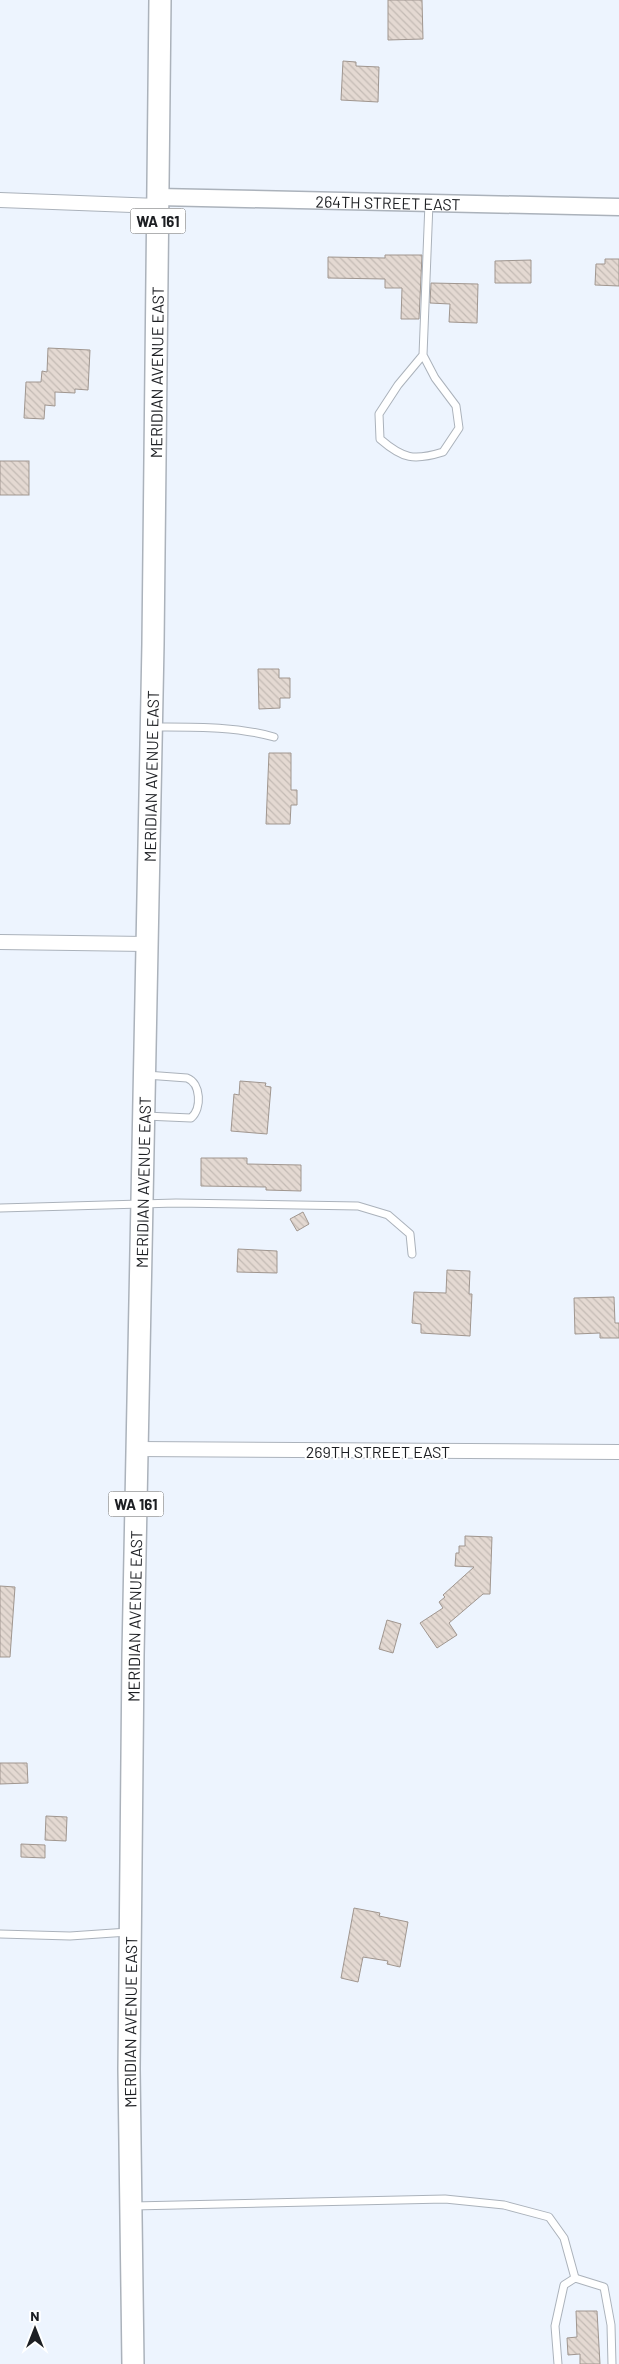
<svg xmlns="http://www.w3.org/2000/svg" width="619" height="2364" viewBox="0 0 619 2364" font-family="Barlow,sans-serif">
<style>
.building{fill:url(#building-back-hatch);stroke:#a0968f}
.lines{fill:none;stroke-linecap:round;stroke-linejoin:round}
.service-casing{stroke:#abb2bb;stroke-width:9}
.minor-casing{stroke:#abb2bb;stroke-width:16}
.tertiary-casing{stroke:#abb2bb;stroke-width:19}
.primary-casing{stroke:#abb2bb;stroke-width:24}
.service{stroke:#fff;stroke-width:7}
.minor{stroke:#fff;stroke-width:14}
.tertiary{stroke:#fff;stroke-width:16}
.primary{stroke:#fff;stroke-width:21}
.labels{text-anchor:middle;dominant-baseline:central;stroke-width:4;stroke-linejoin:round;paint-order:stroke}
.shield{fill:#fff;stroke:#616265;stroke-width:1}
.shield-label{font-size:15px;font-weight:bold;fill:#1d1f23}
.street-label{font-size:16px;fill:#1d1f23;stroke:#fff}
</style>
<defs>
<pattern id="building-back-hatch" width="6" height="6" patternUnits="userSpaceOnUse" patternTransform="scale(1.25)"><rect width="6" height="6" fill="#e4d9d2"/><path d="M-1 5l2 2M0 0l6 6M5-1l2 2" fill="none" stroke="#c3bab4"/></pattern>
</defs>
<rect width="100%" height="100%" fill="#edf4fe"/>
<g class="building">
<polygon points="388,0 422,0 423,39 388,40"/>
<polygon points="343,61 356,62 356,66 379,67 378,102 341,100"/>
<polygon points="385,255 422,255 419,319 401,319 402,288 385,288 385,279 328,278 328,257 385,258"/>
<polygon points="605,259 619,259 619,286 595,285 596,264 605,264"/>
<polygon points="531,260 531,283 495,283 495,261"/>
<polygon points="431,283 478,284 477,323 449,322 450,304 430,303"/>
<polygon points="48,348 90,350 88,390 75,389 75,393 55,392 55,406 45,405 44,419 24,418 26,382 41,382 42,371 47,372"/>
<rect x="0" y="461" width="29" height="34"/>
<polygon points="258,669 279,669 279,678 290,678 290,698 280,698 280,708 259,709"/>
<polygon points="269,753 291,753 291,790 297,790 297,805 291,805 290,824 266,824"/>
<polygon points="240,1081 266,1083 265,1086 271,1087 267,1134 231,1131 234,1094 239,1095"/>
<polygon points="201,1158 247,1158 247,1164 301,1165 301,1191 266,1190 266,1187 201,1186"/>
<polygon points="303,1212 309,1224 297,1231 290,1219"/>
<polygon points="238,1249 277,1251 277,1273 237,1272"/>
<polygon points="447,1270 470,1271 469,1294 472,1294 470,1336 421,1333 421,1324 412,1323 414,1292 446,1293"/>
<polygon points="614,1297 615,1323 619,1323 619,1338 600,1338 600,1333 575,1334 574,1298"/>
<polygon points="465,1536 492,1537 490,1594 483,1594 449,1623 457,1635 437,1648 420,1623 443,1608 439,1602 445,1597 443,1595 474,1567 455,1566 456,1553 459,1553 459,1546 465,1546"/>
<polygon points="0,1586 15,1587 10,1657 0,1657"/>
<polygon points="387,1620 401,1624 393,1653 379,1649"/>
<polygon points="0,1763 27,1763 28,1783 0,1784"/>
<polygon points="46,1816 67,1817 66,1841 45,1840"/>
<polygon points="21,1844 45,1845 45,1858 21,1857"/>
<polygon points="354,1908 380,1913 379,1916 408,1922 400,1967 387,1964 388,1961 363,1957 358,1982 341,1978"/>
<polygon points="576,2311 597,2311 600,2364 580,2364 580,2354 568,2355 567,2338 577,2337"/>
</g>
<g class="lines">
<g class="service-casing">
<g id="service">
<path d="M423 355 435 378 456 406 459 428 443 452C414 461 403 459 380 439L379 414 398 385 423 355 429 203"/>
<path d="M154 727C194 727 235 726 274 737"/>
<path d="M145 1116 191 1118C202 1109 201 1083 187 1078L146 1075"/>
<polyline points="0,1208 176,1203 358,1206 388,1215 410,1234 412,1254"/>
<polyline points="0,1934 70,1936 128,1932"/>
<polyline points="133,2206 445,2199 504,2205 549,2217 564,2238 575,2278"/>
<polyline points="558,2364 555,2326 564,2285 575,2278 604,2287 611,2325 612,2364"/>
</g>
</g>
<g class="minor-casing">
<g id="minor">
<polyline points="0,200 158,206"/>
<polyline points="0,942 146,944"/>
<polyline points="137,1449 619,1452"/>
</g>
</g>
<g class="tertiary-casing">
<g id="tertiary">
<path id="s1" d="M158 197 619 207"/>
</g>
</g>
<g class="primary-casing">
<g id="primary">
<path id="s2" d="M133 2364 129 2069 133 1655 153 644 160 0"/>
</g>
</g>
<use href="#service" class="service"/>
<use href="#minor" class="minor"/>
<use href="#tertiary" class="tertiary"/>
<use href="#primary" class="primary"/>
</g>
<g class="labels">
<g class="shield">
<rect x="130.5" y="208.5" width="55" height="25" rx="4"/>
<rect x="108.5" y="1491.5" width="55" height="25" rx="4"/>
</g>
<g class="shield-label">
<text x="158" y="221">WA 161</text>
<text x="136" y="1504">WA 161</text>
</g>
<g class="street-label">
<text stroke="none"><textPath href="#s1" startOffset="230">264TH STREET EAST</textPath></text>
<text stroke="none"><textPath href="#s2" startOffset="1992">MERIDIAN AVENUE EAST</textPath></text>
<text stroke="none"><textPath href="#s2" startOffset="1588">MERIDIAN AVENUE EAST</textPath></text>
<text stroke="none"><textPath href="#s2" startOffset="1182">MERIDIAN AVENUE EAST</textPath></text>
<text x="378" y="1451">269TH STREET EAST</text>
<text stroke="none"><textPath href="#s2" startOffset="748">MERIDIAN AVENUE EAST</textPath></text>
<text stroke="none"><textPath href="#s2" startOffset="342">MERIDIAN AVENUE EAST</textPath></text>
</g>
</g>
<g transform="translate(35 2329)" stroke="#ffffff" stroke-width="4" paint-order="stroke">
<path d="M0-4L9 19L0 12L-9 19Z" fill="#1d1f23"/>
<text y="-8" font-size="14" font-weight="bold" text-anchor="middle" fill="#1d1f23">N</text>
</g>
</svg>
